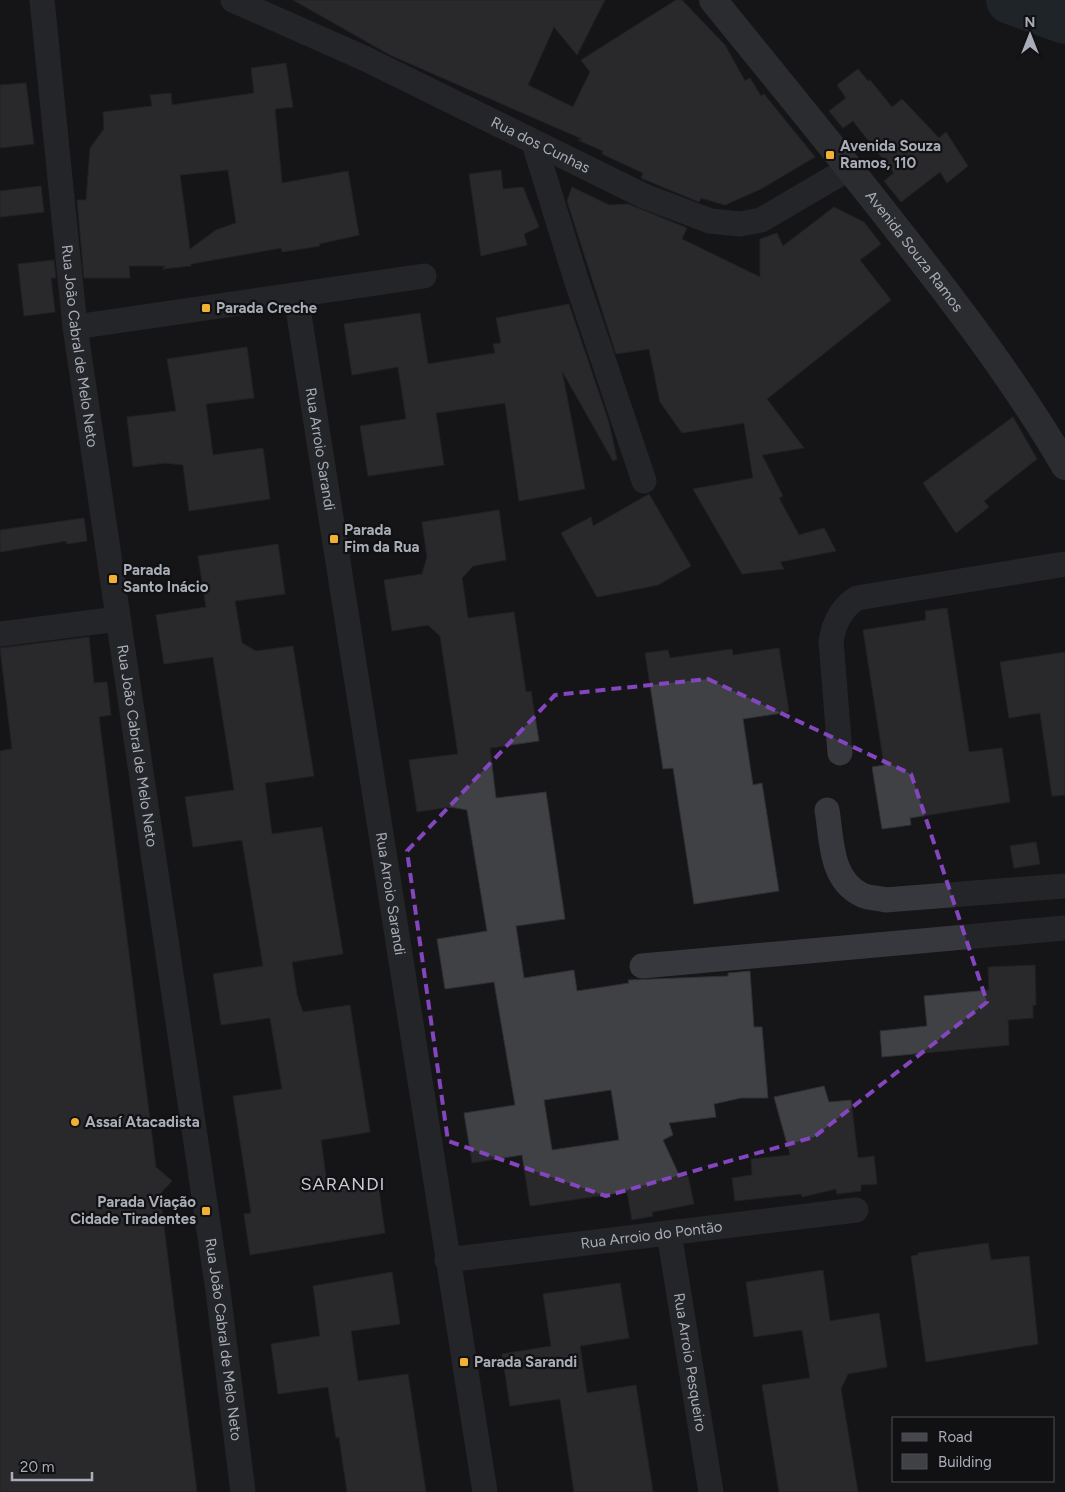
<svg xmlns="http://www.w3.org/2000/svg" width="1065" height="1492" viewBox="0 0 1065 1492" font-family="Figtree,sans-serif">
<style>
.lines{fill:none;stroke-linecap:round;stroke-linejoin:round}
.river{stroke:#2c353c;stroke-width:48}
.building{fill:#404145;stroke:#303034;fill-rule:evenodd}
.street{stroke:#37383d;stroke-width:25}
.secondary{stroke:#45474d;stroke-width:28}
.marked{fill:none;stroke:#8446be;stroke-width:4;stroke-dasharray:10 6;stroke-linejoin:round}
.poi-dot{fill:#f2b134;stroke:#111113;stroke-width:2}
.labels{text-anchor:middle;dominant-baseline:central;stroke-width:4.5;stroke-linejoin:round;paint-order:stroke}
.street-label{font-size:15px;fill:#a8adb8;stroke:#111113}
.poi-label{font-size:15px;font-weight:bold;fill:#a8adb8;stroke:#111113;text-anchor:start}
.quarter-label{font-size:18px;letter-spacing:1px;fill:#c9ccd4;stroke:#111113}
</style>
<rect width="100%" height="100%" fill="#161618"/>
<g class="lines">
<polyline class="river" points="1010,0 1065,20"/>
</g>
<g class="building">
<polygon points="293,0 605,0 577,55 554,27 528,85 573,107 590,72 581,60 676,0 682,0 725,45 745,81 750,78 761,96 764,94 815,157 761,189 725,205 701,198 699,202 641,178 643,173 602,154 603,151 578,140 582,139 390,55"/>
<path d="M286 63 293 107 275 109 282 183 348 171 359 235 319 244 320 246 282 252 281 248 191 264V266L162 269 166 266H129L130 278H84L77 200H86L90 148 104 129 103 112 152 106 150 95 171 93 172 105 254 93 251 68ZM228 170 236 223 216 230 190 249 180 175Z"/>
<polygon points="858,69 868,81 870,80 892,107 902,99 939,138 946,132 968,166 947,183 940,172 901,202 884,181 894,173 853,121 843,128 829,111 846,98 837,85"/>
<polygon points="26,83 34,144 0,148 0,85"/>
<polygon points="501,170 503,189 523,187 539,227 524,234 527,245 481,256 469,174"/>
<polygon points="41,186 44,212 0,217 0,191"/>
<polygon points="572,187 609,205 628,204 687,228 682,239 760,277 760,239 777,233 783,246 834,207 864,222 881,244 860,260 891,300 767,399 804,448 762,455 783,496 779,498 799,535 824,528 836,551 780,562 784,569 742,574 693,489 753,478 744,423 682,433 660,402 649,349 616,354 567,201"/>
<polygon points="54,260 56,278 51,278 55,312 24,316 18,264"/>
<polygon points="569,304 609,423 617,459 613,461 562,371 585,489 519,501 505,403 436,413 444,465 368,476 360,426 406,419 398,367 352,375 344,324 420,313 428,364 495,353 493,344 501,343 496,318"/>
<polygon points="247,347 254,398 206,404 213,455 263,448 270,499 189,511 183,465 165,463 133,467 127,417 176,411 167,359"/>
<polygon points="1013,417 1037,459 984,501 989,507 956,533 923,483"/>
<polygon points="649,494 691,566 658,585 597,597 561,533 591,517 593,526"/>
<path d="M499 510 506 560 473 566 462 578 468 618 514 612 526 692 531 691 539 741 490 748 496 798 546 792 565 919 516 926 524 978 574 970 577 991 629 983 628 980 728 976V973L750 971 754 1027H762L768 1098H741L714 1104 716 1117 669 1123 673 1135 663 1140 680 1177 688 1176 694 1204 652 1212 653 1216 632 1220 627 1192 530 1206 522 1155 472 1163 464 1113 515 1105 494 982 445 989 437 939 487 931 467 810 450 807 417 812 409 760 458 754 440 636 428 625 392 631 384 580 422 574 427 557 422 522ZM611 1090 619 1140 552 1150 544 1100Z"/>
<polygon points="84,518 87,541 67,544 66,541 0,552 0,530"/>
<polygon points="278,544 285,594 235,601 242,643 256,651 293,646 314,776 265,783 272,834 322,827 343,954 292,962 297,995 303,1012 350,1005 370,1132 321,1140 328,1191 378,1183 385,1233 250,1255 244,1214 251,1213 233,1096 282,1089 270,1018 221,1025 213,974 263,966 242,840 193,847 185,797 234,790 213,657 164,664 156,615 206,607 198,556"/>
<polygon points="947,608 969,752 1002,748 1010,802 910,818 911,825 882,829 872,767 884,765 863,630 926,620 925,611"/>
<polygon points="89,637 94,683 107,682 111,715 99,717 156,1167 172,1181 160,1194 197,1492 0,1492 0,751 12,749 0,648"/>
<polygon points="779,648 789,712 743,719 753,785 762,783 779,891 694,904 673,768 663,769 645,653 668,650 670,658 732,649 733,655"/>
<polygon points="1065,652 1065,795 1052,796 1040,713 1009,718 1000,662"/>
<polygon points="1036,842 1040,864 1014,868 1010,846"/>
<polygon points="1035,965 1036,1005 1033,1005 1033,1018 1008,1020 1009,1045 882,1057 880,1031 927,1026 924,996 989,990 988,967"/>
<polygon points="824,1086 829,1102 851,1100 858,1158 874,1156 877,1184 861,1185 861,1191 837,1194 836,1189 802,1197 801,1194 735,1201 732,1178 752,1175 751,1159 790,1155 774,1097"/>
<polygon points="988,1243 991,1260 1029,1256 1038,1344 926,1362 911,1256 918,1255 918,1253"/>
<polygon points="823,1270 830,1321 879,1313 887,1367 848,1374 841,1389 858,1492 779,1492 762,1385 810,1378 802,1330 754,1337 746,1282"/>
<polygon points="392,1272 400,1324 351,1331 358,1381 408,1374 426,1492 347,1492 339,1437 336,1438 328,1387 278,1394 271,1344 320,1336 313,1286"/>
<polygon points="620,1283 629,1338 580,1346 587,1393 636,1385 653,1492 574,1492 560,1399 510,1406 502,1354 551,1346 543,1294"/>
</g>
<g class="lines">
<g class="street">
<path id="s1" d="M42 0 75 327 218 1291 243 1492"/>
<path id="s2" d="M233 0 366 59 644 196 710 221 740 224 761 220 850 168"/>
<polyline points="534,143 576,279 644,481"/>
<path id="s3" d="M296 296 485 1492"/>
<polyline points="75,327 424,276"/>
<polyline points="0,634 118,619"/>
<path d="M840 753 831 641C834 623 841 608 857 598L1065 564"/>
<path d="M827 810C832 840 830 880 862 895 868 898 878 898 885 900L1065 886"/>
<polyline points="642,966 1065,928"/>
<path id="s4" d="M669 1233 711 1492"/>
<path id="s5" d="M447 1260 856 1210"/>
</g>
<path class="secondary" id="s6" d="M713 0C776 78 840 155 901 234 960 309 1017 384 1065 466"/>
</g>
<path d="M0 0H1065V1492H0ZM708 679 911 774 987 1002 814 1137 606 1196 448 1141 407 851 555 695Z" fill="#161618" fill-opacity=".55" fill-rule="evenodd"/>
<path class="marked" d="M708 679 911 774 987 1002 814 1137 606 1196 448 1141 407 851 555 695Z"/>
<g class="poi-dot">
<rect x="825" y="150" width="10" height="10" rx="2.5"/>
<rect x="201" y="303" width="10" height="10" rx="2.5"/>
<rect x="329" y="534" width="10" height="10" rx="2.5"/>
<rect x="108" y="574" width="10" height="10" rx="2.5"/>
<circle cx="75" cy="1122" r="5"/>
<rect x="201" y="1206" width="10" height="10" rx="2.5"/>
<rect x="459" y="1357" width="10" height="10" rx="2.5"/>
</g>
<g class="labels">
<g class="street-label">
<text stroke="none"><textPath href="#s2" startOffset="340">Rua dos Cunhas</textPath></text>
<text stroke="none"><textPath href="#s6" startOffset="322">Avenida Souza Ramos</textPath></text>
<text stroke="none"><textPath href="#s1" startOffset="348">Rua João Cabral de Melo Neto</textPath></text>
<text stroke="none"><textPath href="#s3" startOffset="155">Rua Arroio Sarandi</textPath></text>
<text stroke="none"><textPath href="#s1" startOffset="752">Rua João Cabral de Melo Neto</textPath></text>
<text stroke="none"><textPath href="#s3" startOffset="605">Rua Arroio Sarandi</textPath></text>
<text stroke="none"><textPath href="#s5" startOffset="206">Rua Arroio do Pontão</textPath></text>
<text stroke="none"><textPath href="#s1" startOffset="1352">Rua João Cabral de Melo Neto</textPath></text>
<text stroke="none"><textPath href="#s4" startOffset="131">Rua Arroio Pesqueiro</textPath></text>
</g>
<g class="poi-label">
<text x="840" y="146">Avenida Souza<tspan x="840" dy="17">Ramos, 110</tspan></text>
<text x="216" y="308">Parada Creche</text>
<text x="344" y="530">Parada<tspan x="344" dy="17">Fim da Rua</tspan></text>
<text x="123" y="570">Parada<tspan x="123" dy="17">Santo Inácio</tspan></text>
<text x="85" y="1122">Assaí Atacadista</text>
<text x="196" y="1202" text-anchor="end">Parada Viação<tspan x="196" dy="17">Cidade Tiradentes</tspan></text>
<text x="474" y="1362">Parada Sarandi</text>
</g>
<g class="quarter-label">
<text x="343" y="1184">SARANDI</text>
</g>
</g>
<rect x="892" y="1417" width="162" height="65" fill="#111113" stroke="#4d4f55"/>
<rect x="902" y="1433" width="25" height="8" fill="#45474d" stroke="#4d4f55"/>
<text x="938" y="1442" font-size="15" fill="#a8adb8">Road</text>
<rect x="902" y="1454" width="25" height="15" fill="#404145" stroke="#4d4f55"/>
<text x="938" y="1467" font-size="15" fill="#a8adb8">Building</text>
<g transform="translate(1030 35)" stroke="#111113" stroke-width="4" paint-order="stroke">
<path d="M0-4L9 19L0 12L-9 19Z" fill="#a8adb8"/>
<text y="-8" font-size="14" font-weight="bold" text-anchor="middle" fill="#a8adb8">N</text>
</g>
<path d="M12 1472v8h80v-8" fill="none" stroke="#a8adb8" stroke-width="2.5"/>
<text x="20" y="1472" font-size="15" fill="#a8adb8" stroke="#111113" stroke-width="4" paint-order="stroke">20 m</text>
</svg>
